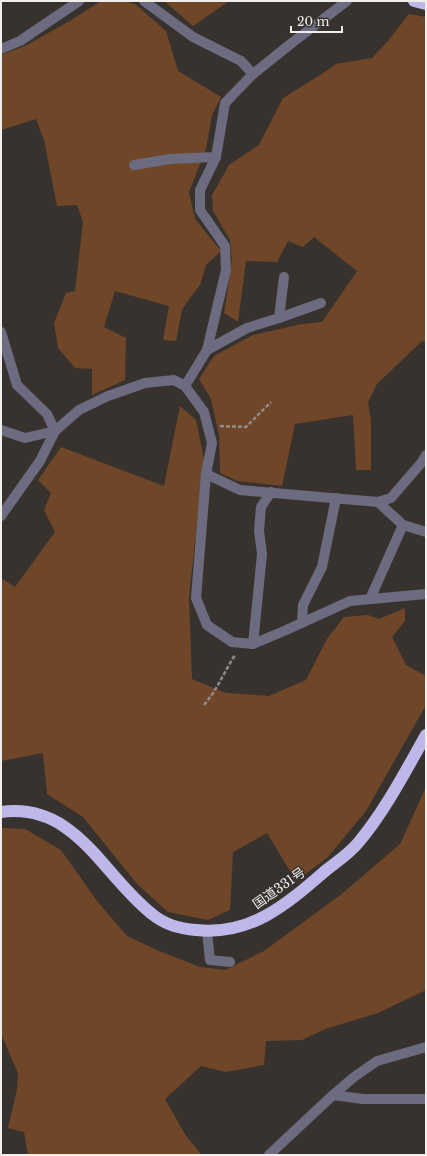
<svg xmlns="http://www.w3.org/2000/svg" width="427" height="1156" viewBox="0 0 427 1156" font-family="'Libre Baskerville','Noto Sans JP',serif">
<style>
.green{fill:#6f4628}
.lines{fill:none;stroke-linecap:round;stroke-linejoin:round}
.path{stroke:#918c89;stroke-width:2.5;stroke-dasharray:4 2;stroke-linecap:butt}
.minor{stroke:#6d6b80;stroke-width:10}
.highway{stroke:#bdb7ea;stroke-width:12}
.labels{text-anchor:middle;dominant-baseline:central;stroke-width:3;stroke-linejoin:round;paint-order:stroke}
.street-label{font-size:13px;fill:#f1edeb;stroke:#38322e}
</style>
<rect width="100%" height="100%" fill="#38322e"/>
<g class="green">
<polygon points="101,1 126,1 135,4 166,31 178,71 221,97 212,115 206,149 189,192 195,219 221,251 206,265 200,285 187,302 182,310 176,341 163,340 169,306 115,291 104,327 126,338 125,380 92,395 92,369 75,368 58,348 54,323 66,293 75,291 83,222 77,205 57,206 44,140 36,119 1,130 1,55 25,46 68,22"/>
<polygon points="164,1 229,1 193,26"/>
<polygon points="409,14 426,17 426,342 422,341 377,384 368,402 371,420 371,470 356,470 353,415 295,424 282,486 238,481 220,473 219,435 211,399 199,379 214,356 253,335 302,324 322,322 357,271 314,237 303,247 288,241 277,262 246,261 238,322 224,313 232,260 230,240 213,211 212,195 229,165 259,145 283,98 325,72 336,64 372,58 388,41"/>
<polygon points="180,406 196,420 204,459 189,597 192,679 226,693 269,696 306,680 327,639 344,617 368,615 379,619 405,608 405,621 392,637 406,665 426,676 426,705 366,811 328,857 296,881 267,833 233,852 230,910 208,920 168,912 138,885 83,817 47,794 43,753 1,761 1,578 15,587 55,532 44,510 51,493 38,480 61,447 164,486"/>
<polygon points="426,787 426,990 378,1013 325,1029 302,1040 266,1041 264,1065 226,1072 201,1066 165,1099 186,1136 202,1155 28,1155 24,1132 8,1128 17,1089 18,1073 1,1034 1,828 25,829 61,850 97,901 127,936 159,951 200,967 225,970 264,951 343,893 400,844"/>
</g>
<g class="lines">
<g class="path">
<polyline points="220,426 246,427 271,402"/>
<path d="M204 705C217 690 224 672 235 655"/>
</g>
<g class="minor">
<polyline points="144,1 193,37 241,61 253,74"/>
<polyline points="1,49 20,41 79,1"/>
<polyline points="134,165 170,159 216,157"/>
<polyline points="279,318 284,277"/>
<polyline points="1,332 17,385 47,414 55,431"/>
<polyline points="207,350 247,328 279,318 321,303"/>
<polyline points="185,386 207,350 226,270 225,246 200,210 200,190 216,157 225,103 253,74 293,42 347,1"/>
<polyline points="1,430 25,438 55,431"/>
<polyline points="206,474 240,490 378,502 391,498 422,462 426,455"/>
<polyline points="378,502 403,525 426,532"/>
<polyline points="1,516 40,461 55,431 79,410 108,396 145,383 174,380 185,386 204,412 212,443 206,474 196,598 207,625 232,642 253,644 284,631 350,601 426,594"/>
<polyline points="370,599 403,525"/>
<polyline points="302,623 303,605 322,567 336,498"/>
<polyline points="253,644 262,554 259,531 261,507 271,492"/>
<polyline points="207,932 210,960 230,962"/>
<polyline points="333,1095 363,1099 426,1099"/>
<polyline points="269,1155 333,1095 354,1077 377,1061 426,1047"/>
</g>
<g class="highway">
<polyline points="414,1 426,4"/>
<path d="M1 812C76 802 102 875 152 914 164 924 180 929 196 930 250 936 286 905 324 872 335 863 349 854 358 843 385 811 405 772 426 735"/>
</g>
</g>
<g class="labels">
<g class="street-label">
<text transform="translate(279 888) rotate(-35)">国道331号</text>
</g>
</g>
<rect width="427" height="1156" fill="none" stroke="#f1edeb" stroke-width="4"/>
<path d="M291 26v6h51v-6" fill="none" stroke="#f1edeb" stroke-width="2"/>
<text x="297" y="26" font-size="12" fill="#f1edeb" stroke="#38322e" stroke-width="3" paint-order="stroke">20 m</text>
</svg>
